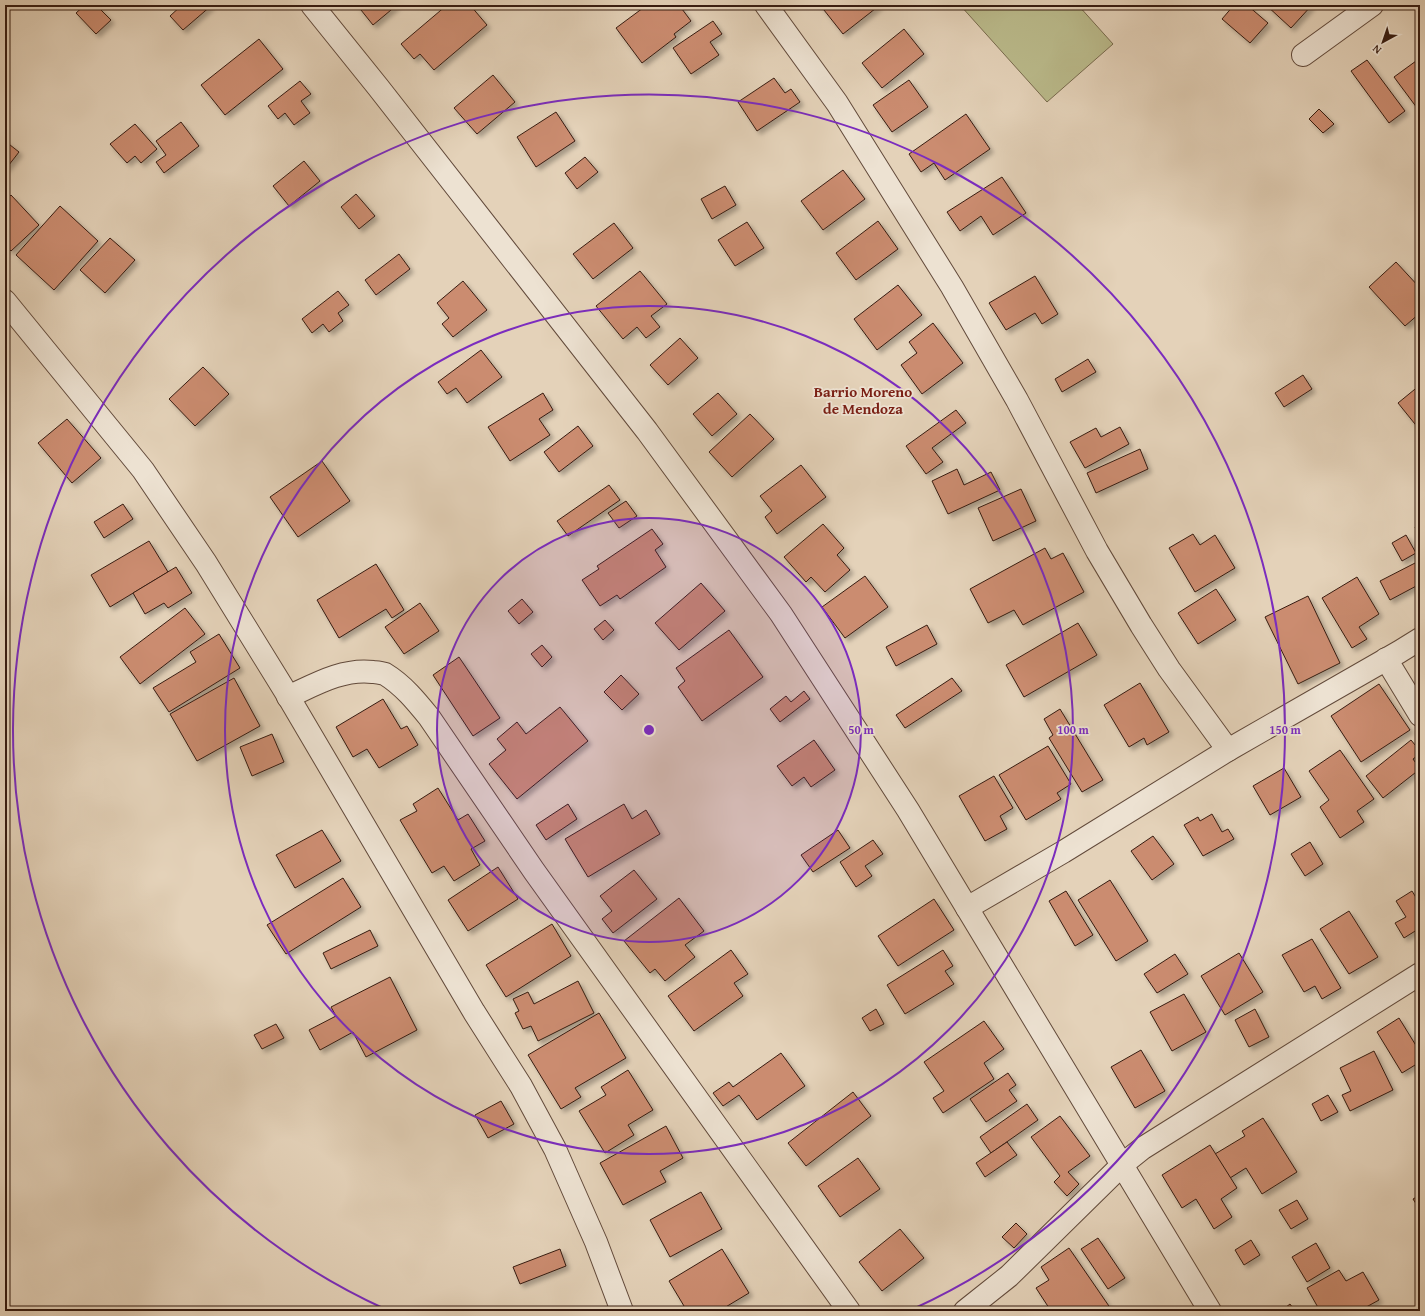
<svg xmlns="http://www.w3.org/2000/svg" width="1425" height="1316" viewBox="0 0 1425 1316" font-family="'Gentium Book Plus',serif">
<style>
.green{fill:#baba8b;stroke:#786b4e}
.building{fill:#cb8c6f;stroke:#371c11;filter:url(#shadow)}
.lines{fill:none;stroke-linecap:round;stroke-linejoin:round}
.minor-casing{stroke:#624a3b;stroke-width:24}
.minor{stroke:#ede2d2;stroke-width:22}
.ring{fill:none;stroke:#7b2cbf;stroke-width:2}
.labels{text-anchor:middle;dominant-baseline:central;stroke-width:3.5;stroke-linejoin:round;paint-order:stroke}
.neighbourhood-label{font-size:15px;font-weight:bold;fill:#7a1f14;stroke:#ede2d2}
.centre{fill:#7b2cbf;stroke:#ede2d2;stroke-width:2}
.ring-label{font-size:12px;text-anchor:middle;font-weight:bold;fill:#7b2cbf;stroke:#ede2d2;stroke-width:3.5;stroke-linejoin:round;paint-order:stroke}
</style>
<defs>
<filter id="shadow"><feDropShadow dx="3.5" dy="3.5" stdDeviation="2" flood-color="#0004"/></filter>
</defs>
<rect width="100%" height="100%" fill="#e4d2b9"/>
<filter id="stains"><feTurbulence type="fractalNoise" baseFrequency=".005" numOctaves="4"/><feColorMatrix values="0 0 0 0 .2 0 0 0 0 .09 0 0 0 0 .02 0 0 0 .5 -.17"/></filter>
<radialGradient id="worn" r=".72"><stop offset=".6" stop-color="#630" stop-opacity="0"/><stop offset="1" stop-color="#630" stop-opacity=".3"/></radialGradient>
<polygon class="green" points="960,5 1078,5 1113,44 1047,102"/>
<g class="building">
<polygon points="85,5 96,5 111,20 96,34 76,13"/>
<polygon points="182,5 212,5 183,30 170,16"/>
<polygon points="357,5 397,5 373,25"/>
<polygon points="447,5 470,5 487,25 434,70 420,54 414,59 401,44"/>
<polygon points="647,5 652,5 654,7 656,5 679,5 691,21 674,34 676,37 642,63 616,28"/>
<polygon points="820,5 880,5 843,34"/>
<polygon points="1234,5 1247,5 1268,23 1250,43 1222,19"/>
<polygon points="1266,5 1312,5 1291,28"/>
<polygon points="713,21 722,34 710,42 719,55 691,74 673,48"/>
<polygon points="904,29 924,54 882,88 862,63"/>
<polygon points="259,39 283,69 225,115 201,85"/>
<polygon points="1367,60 1405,111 1389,123 1351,71"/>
<polygon points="1416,61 1420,67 1420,112 1394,77"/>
<polygon points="493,75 515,102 477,134 454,108"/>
<polygon points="774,78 785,93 791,89 800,102 757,131 738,102"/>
<polygon points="909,80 928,107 892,132 873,105"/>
<polygon points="300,81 311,94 301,101 310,113 294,125 285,113 278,119 268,106"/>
<polygon points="1319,109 1334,124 1323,133 1309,119"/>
<polygon points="556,112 575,141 536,167 517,137"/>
<polygon points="966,114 990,149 945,180 934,163 921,172 909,154"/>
<polygon points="181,122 199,146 164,173 156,162 166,155 156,141"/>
<polygon points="135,124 157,149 141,163 135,156 127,163 110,144"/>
<polygon points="5,141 19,152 5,170"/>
<polygon points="585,157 598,172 577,189 565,173"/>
<polygon points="304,161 320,181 289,206 273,186"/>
<polygon points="843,170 865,199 823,230 801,201"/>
<polygon points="1002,177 1026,213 993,235 981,216 960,231 947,212"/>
<polygon points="725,186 736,205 712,219 701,199"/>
<polygon points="356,194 375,216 359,229 341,207"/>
<polygon points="11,195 39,225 11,251 5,245 5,201"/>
<polygon points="60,206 98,241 54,290 16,255"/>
<polygon points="878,221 898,249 856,280 836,253"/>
<polygon points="747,222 764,248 735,266 718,240"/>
<polygon points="614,223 633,248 593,279 573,254"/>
<polygon points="110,238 135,260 105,293 80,270"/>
<polygon points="399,254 410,269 376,295 365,280"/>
<polygon points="1396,262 1420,288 1420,313 1405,326 1369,287"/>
<polygon points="640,271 667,304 651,316 660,327 646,338 637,327 623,339 596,306"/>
<polygon points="1035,276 1058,314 1042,324 1035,313 1006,330 989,303"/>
<polygon points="463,281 487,310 453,337 442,324 449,318 437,303"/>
<polygon points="898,285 922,315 877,350 854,319"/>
<polygon points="338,291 349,305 338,313 343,321 329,332 323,324 312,333 302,319"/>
<polygon points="933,323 963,363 922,394 901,365 917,353 909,342"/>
<polygon points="680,338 698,358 668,385 650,365"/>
<polygon points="481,350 502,377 467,403 456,388 447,394 438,382"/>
<polygon points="1088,359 1096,372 1062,392 1055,379"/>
<polygon points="203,367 229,394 195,426 169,399"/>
<polygon points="1303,375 1312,389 1284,407 1275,393"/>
<polygon points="1420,385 1420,429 1419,429 1398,403"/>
<polygon points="543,393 553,410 539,419 550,435 510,461 488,427"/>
<polygon points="718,393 737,414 712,436 693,414"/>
<polygon points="956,410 966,423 932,448 943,462 926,474 906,446"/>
<polygon points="750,414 774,439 732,477 709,452"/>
<polygon points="67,419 101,458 72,483 38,443"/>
<polygon points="578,426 593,446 559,472 544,452"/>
<polygon points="1120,427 1129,444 1085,468 1070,442 1096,428 1101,437"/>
<polygon points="1140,449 1148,469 1096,493 1087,473"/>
<polygon points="322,461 350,501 298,537 270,497"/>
<polygon points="801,465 826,497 777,534 765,517 772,511 760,496"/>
<polygon points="957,469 964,485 991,472 1000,490 948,514 932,481"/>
<polygon points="609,485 620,500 568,536 557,521"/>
<polygon points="1021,489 1036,521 993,541 978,508"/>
<polygon points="626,501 637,516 619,528 608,513"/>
<polygon points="123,504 133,519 104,538 94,522"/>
<polygon points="823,524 844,548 837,555 850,570 825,592 811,577 806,582 784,557"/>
<polygon points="1420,524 1420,537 1415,527"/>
<polygon points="652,529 663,544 655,550 666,567 620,599 617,595 600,606 582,580 599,569 597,566"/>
<polygon points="1193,534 1200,545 1215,535 1235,568 1195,592 1169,548"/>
<polygon points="1406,535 1416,553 1402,561 1392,543"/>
<polygon points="149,541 168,572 110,607 91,575"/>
<polygon points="1045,548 1051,559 1063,553 1084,592 1023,625 1014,610 988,623 970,589"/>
<polygon points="1417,562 1420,568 1420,584 1390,600 1380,581"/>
<polygon points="376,564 404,610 392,618 386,609 339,638 317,600"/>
<polygon points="176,567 192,593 168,608 164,603 145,614 133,593"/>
<polygon points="865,576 888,607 845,638 822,607"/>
<polygon points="1357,577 1379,614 1359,627 1367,639 1352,648 1322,598"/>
<polygon points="701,583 725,611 679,650 655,623"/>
<polygon points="1216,589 1236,620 1198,644 1178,613"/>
<polygon points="1308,596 1340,663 1298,684 1265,617"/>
<polygon points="522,599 533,612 519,624 508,611"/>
<polygon points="420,603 439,631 404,654 385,627"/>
<polygon points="185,608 205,634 140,684 120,657"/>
<polygon points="605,620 614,630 603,640 594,629"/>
<polygon points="1078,623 1097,655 1024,697 1006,665"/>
<polygon points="927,625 937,644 896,666 886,647"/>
<polygon points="729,630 763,677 702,721 678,687 685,681 676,668"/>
<polygon points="219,634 240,668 169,712 153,688 196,662 190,652"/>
<polygon points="542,645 552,657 542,667 531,654"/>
<polygon points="459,657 500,718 473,736 433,675"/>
<polygon points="621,675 639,694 622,710 604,692"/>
<polygon points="234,678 260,726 197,761 170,714"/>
<polygon points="952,678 962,691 905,728 896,715"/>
<polygon points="1140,683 1169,732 1147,745 1144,738 1129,747 1104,705"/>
<polygon points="1379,684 1410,730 1361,762 1331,716"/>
<polygon points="804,691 810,699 780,722 770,709 786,696 791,702"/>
<polygon points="383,699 401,729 407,726 418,745 379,768 367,749 353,757 336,727"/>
<polygon points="560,707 588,741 517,799 489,764 506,750 497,739 517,722 526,734"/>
<polygon points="1060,709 1103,780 1082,792 1049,738 1053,735 1044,719"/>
<polygon points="272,734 284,762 252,776 240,747"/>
<polygon points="814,740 835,770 811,787 804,777 792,786 777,766"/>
<polygon points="1411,740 1420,751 1420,754 1413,759 1420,769 1383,798 1366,776"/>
<polygon points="1048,746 1071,784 1057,793 1061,799 1026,820 999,775"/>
<polygon points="1340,750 1374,799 1357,811 1364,822 1340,838 1320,807 1329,800 1309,771"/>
<polygon points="1284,768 1301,797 1270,815 1253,786"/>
<polygon points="994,776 1013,808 1000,816 1007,829 985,841 959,796"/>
<polygon points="438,788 458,820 468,814 485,841 471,849 480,865 454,881 444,866 432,873 400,820 417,811 413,804"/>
<polygon points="568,804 577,819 546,840 536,825"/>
<polygon points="624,804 632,819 646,810 660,834 588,877 565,839"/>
<polygon points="1212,814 1222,832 1228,829 1234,839 1203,856 1184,825 1198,817 1200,821"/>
<polygon points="322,830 341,861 295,888 276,855"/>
<polygon points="838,830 850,848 813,872 801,855"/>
<polygon points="1153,836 1174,864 1152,880 1131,851"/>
<polygon points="873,840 883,854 865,866 872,876 856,887 840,862"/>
<polygon points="1310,842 1323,864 1305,876 1291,854"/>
<polygon points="498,867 518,899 468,931 448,900"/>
<polygon points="634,870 657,899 613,933 602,919 612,911 600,896"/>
<polygon points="343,878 361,907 286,954 267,925"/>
<polygon points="1110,880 1148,941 1116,961 1078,900"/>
<polygon points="1066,891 1093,935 1075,946 1049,901"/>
<polygon points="1412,891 1420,904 1420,928 1404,938 1395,923 1406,917 1396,901"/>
<polygon points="679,898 704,931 685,945 695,957 665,981 655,969 650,973 624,941"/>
<polygon points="934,899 954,930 898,966 878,936"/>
<polygon points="1349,911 1378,957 1349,974 1320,929"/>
<polygon points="552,924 571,956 506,997 486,965"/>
<polygon points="370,930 378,946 331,969 323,953"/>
<polygon points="1312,939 1341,988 1322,999 1315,986 1304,992 1282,955"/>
<polygon points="731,950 748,974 734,983 743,996 694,1031 668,996"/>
<polygon points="943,950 953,966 945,971 954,984 905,1014 887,985"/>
<polygon points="1239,953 1263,992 1225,1015 1201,976"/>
<polygon points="1175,954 1188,974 1157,993 1144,974"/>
<polygon points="390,977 417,1030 366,1057 353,1032 320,1050 309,1030 336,1016 331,1007"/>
<polygon points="578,981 594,1013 538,1041 531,1026 523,1029 515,1013 519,1011 513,999 528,992 534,1004"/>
<polygon points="1184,994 1206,1032 1172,1051 1150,1012"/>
<polygon points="876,1009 884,1024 870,1031 862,1018"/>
<polygon points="1255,1009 1269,1037 1249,1047 1235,1020"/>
<polygon points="599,1013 626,1058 575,1088 581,1097 561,1109 528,1055"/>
<polygon points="1399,1018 1420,1052 1420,1062 1402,1073 1377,1032"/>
<polygon points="984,1021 1004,1049 984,1063 994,1079 943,1113 933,1098 944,1091 924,1062"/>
<polygon points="276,1024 284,1038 262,1049 254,1035"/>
<polygon points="1141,1050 1165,1091 1135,1108 1111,1067"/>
<polygon points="1374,1051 1393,1090 1350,1111 1342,1095 1351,1091 1340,1068"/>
<polygon points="781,1053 805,1086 757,1120 739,1095 723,1106 713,1093 729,1082 733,1087"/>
<polygon points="628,1070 653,1110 628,1125 634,1135 605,1153 579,1111 606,1095 601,1087"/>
<polygon points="1008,1073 1016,1085 1009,1090 1017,1101 986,1122 970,1099"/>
<polygon points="853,1092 871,1116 806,1166 788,1143"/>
<polygon points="1328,1095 1338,1112 1321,1121 1312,1104"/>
<polygon points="501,1101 514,1124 488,1138 475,1115"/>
<polygon points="1027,1104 1038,1120 991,1153 980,1137"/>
<polygon points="1060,1116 1090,1156 1068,1172 1079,1184 1067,1196 1054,1182 1060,1176 1031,1137"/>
<polygon points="1263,1118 1297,1172 1262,1194 1246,1168 1230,1178 1215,1154 1245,1136 1242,1131"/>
<polygon points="666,1126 683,1158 660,1171 666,1182 623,1205 600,1163"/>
<polygon points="1007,1142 1017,1155 985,1177 976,1163"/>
<polygon points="1210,1145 1237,1188 1221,1199 1232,1217 1214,1229 1196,1199 1182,1208 1162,1175"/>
<polygon points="858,1158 880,1189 840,1217 818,1186"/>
<polygon points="701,1192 722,1229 670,1257 650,1220"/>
<polygon points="1420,1195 1420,1210 1413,1199"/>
<polygon points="1297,1200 1308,1219 1291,1229 1279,1210"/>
<polygon points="1016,1223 1027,1234 1014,1248 1002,1237"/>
<polygon points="900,1229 924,1258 882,1291 859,1262"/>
<polygon points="1098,1238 1125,1278 1108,1289 1081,1249"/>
<polygon points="1251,1240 1260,1255 1244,1265 1235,1250"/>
<polygon points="1316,1243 1330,1268 1307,1282 1292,1257"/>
<polygon points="1069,1248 1111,1309 1108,1311 1051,1311 1036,1288 1049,1280 1041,1267"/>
<polygon points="560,1249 566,1266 520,1284 513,1267"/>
<polygon points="722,1249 749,1293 719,1311 687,1311 669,1281"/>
<polygon points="1339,1270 1346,1281 1363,1272 1379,1300 1359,1311 1320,1311 1307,1288"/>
<polygon points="1290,1304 1295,1311 1281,1311"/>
<polygon points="1044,1307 1048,1311 1038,1311"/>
</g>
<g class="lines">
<g class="minor-casing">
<g id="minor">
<polyline points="312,5 378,87 647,431 781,614 908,810 1210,1311"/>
<polyline points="766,5 837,103 952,287 1017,400 1097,551 1141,625 1169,669 1228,750"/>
<polyline points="1303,55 1372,5"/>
<polyline points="5,301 143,470 206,563 285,691 474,1012 521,1086 555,1149 596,1242 622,1311"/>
<polyline points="1386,659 1420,715"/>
<path d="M288 697C314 685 343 668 373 672 377 672 381 673 385 674 403 685 416 701 429 717L534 871 849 1311"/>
<polyline points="967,908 1063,852 1228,750 1399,652 1420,639"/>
<polyline points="965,1311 1009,1276 1123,1164 1143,1148 1420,974"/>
</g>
</g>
<use href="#minor" class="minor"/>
</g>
<circle cx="649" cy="730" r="212" fill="#7b2cbf" fill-opacity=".12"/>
<g class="ring">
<circle cx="649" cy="730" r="212"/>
<circle cx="649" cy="730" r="424"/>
<path d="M385 1309A636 636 0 1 1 913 1309"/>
</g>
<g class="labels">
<g class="neighbourhood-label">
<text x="863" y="391">Barrio Moreno<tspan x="863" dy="17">de Mendoza</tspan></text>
</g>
</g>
<circle cx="649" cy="730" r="6" class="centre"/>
<g class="ring-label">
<text x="861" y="734">50 m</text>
<text x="1073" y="734">100 m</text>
<text x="1285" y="734">150 m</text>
</g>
<rect width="1425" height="1316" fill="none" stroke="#e4d2b9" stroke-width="20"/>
<rect x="6" y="6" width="1413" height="1304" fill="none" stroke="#371c11" stroke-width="2"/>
<rect x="10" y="10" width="1405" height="1296" fill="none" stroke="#371c11"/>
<g transform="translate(1383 42) rotate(220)" stroke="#ede2d2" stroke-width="3" paint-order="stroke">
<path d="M0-3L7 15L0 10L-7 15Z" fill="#371c11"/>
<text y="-6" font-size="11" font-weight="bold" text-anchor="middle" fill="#371c11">N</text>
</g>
<rect width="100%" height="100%" filter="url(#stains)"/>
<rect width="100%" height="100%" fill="url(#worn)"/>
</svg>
